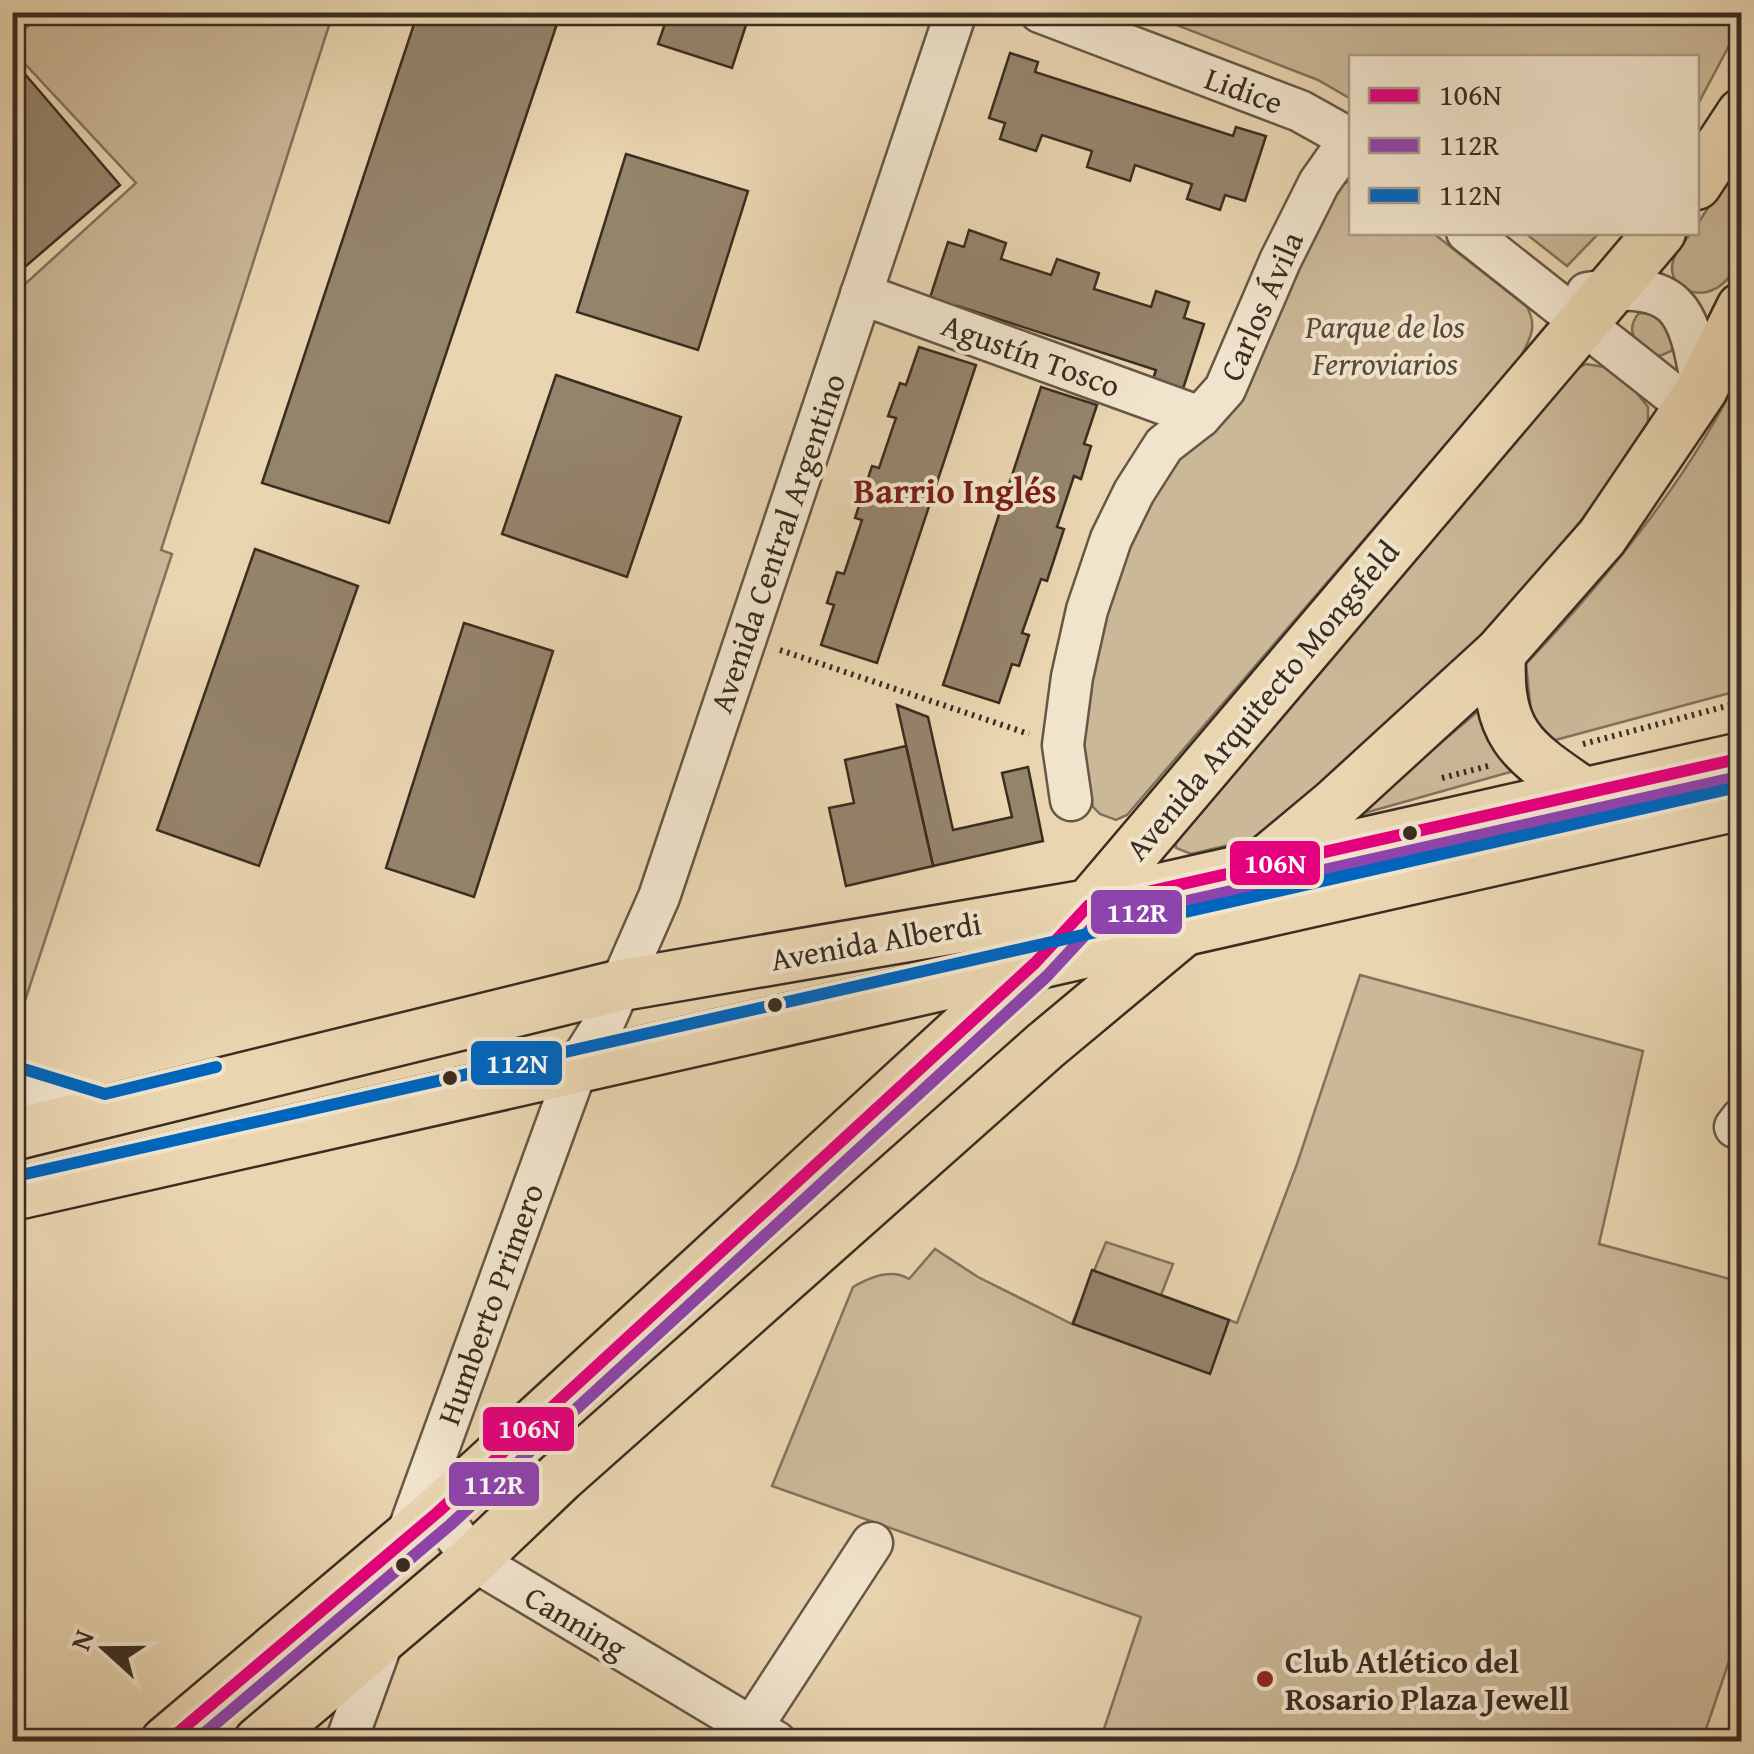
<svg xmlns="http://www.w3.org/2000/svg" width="1754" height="1754" viewBox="0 0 1754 1754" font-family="'Gentium Book Plus',serif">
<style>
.green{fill:#cbb898;stroke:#82725d;stroke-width:2.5}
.building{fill:#95846c;stroke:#3a2d22;stroke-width:2.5}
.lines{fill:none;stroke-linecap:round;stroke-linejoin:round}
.minor-casing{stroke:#665746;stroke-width:45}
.major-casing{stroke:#3a2d22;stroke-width:55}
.path{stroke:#3a2d22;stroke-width:6;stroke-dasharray:2.5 5;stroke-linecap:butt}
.minor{stroke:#f1e4cc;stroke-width:40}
.major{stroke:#e9d5b0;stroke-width:50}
.bus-1-casing{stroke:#f1e4cc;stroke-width:20}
.bus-2-casing{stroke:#f1e4cc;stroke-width:20}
.bus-3-casing{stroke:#f1e4cc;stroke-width:20}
.bus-1{stroke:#e5007d;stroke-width:12}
.bus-2{stroke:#8e44ad;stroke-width:12}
.bus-3{stroke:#0065bd;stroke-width:12}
.bus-dot{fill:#3a2d22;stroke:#f1e4cc;stroke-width:4}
.poi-dot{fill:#8f2418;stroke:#f1e4cc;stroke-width:4}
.labels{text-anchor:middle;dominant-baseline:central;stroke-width:8;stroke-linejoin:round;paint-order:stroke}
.street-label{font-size:32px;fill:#3a2d22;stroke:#f1e4cc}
.park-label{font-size:32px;font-style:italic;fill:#57493a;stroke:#f1e4cc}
.poi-label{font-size:32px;font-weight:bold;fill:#3a2d22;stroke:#f1e4cc;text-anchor:start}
.neighbourhood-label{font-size:35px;font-weight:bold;fill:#7a1f14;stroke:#f1e4cc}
.line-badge{stroke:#f1e4cc;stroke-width:4}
.badge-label{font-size:28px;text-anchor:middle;font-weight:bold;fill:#fff}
</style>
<rect width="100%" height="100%" fill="#e9d5b0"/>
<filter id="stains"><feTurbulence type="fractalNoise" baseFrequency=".002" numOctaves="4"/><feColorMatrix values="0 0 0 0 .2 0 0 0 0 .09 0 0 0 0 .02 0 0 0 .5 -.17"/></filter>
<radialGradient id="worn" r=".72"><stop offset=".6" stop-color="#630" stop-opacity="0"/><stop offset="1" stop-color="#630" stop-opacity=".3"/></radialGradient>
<g class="green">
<polygon points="1741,12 1741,23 1697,106 1696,58 1352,58 1351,99 1318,80 1179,26 1163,13"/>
<polygon points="41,13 333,13 161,550 172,554 18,1022 12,1020 13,295 136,183 13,51 13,41"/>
<path d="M1741 156C1741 182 1747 227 1741 250 1727 314 1660 297 1674 258 1677 250 1686 240 1691 233L1696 232 1697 225Z"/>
<path d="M1351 181 1352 232 1433 233 1527 307C1538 327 1530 339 1520 358L1127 815 1116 820 1100 814 1093 807 1084 745 1085 682 1102 622 1138 523 1315 224 1342 184Z"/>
<polygon points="1525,233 1599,233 1567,266"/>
<path d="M1639 313C1661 313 1666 322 1675 342L1671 351 1660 356C1638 351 1623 332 1639 313Z"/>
<polygon points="1586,364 1604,367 1631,386 1648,407 1648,427 1629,458 1558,550 1453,669 1255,839 1191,854 1176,848 1175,835 1573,371"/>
<path d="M1741 372V690L1548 742 1531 712 1526 664C1609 576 1688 480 1741 372Z"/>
<polygon points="1482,708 1521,769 1354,816"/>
<path d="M1360 975 1643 1051 1599 1244 1741 1282V1626L1702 1741H1100L1141 1617 772 1486 853 1287C870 1277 892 1268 909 1279L935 1249 978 1277 1072 1324 1106 1242 1173 1264 1161 1295 1237 1323 1297 1164Z"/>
</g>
<g class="building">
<polygon points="418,12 561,12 389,523 262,483"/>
<polygon points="669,12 718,12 747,22 732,68 658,44"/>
<polygon points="1010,53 1038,62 1035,72 1233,136 1236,127 1266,136 1245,201 1225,195 1220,210 1187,199 1192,184 1135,165 1130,181 1087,167 1092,151 1042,135 1036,151 1000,139 1005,123 989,118"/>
<polygon points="12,59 120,185 12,278"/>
<polygon points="626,154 748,191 698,350 577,312"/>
<polygon points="969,230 1006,243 1001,259 1051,275 1057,259 1099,273 1094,289 1151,307 1156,291 1189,302 1184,318 1204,324 1183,389 1153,379 1156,370 958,306 955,316 927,307 948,242 964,247"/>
<polygon points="919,347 976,365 877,663 821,645 834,605 827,603 837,572 844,574 862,520 855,518 872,466 879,468 896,418 888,416 900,383 906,385"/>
<polygon points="556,375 681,417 627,577 502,534"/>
<polygon points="1041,387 1097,405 1084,444 1091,446 1081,479 1074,476 1057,527 1064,529 1047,581 1041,579 1022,633 1029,635 1019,666 1012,664 999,703 943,685"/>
<polygon points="255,549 358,586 259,866 157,830"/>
<polygon points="464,623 553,651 474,897 386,868"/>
<polygon points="897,705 928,717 953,830 1012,817 1002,773 1028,767 1043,841 933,866"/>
<polygon points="906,746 933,866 846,886 829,808 854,803 845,760"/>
<polygon points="1092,1270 1229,1320 1210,1374 1073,1324"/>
</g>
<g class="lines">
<g class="minor-casing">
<g id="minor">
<polyline points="1040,12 1300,111 1352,140"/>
<polyline points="1467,232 1690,408"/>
<path d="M1587 293C1678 280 1689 306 1702 389"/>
<polyline points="861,294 1200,417"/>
<polyline points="1071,800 1063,745 1072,677 1087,610 1111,539 1134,492 1164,445 1200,417 1225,389 1280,261 1319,183 1350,139"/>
<polyline points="12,1084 105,1112"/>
<polyline points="1735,1127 1742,1118"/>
<polyline points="436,1484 438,1512 473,1560 776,1742"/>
<polyline points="404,1543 578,1065 602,1027 659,897 956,12"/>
<polyline points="346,1742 385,1634"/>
<polyline points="742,1742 872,1543"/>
</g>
</g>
<g class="major-casing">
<g id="major">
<polyline points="1696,184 1742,114"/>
<path d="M1500 653C1496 736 1522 751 1585 794"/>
<polyline points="12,1135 622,985 1089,905 1742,758"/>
<polyline points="12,1195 1742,804"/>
<polyline points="166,1742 438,1512 1035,963 1089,905 1660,232"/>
<polyline points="259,1742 473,1560 560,1477 1045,1046 1335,804 1500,653 1602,537 1702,389 1742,308"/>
</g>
</g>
<g class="path">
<polyline points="780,650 1029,734"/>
<polyline points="1583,744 1742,702"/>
<polyline points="1442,778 1488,766"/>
</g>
<use href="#minor" class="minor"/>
<use href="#major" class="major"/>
<g class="bus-1-casing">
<polyline id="bus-1" points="167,1742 438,1512 1035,963 1089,905 1742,758"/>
</g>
<g class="bus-2-casing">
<polyline id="bus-2" points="194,1742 450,1525 1047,976 1098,921 1742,776"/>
</g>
<g class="bus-3-casing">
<g id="bus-3">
<polyline points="17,1067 105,1094 216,1067"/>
<polyline points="12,1177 1738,787"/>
</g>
</g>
<use href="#bus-1" class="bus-1"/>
<use href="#bus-2" class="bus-2"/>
<use href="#bus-3" class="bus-3"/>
</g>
<g class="bus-dot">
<circle cx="1410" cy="833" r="9"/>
<circle cx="775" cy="1005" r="9"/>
<circle cx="450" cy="1078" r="9"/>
<circle cx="403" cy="1565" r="9"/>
</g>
<circle class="poi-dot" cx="1265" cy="1679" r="10"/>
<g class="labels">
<g class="street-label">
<text transform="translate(1244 90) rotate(20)">Lidice</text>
<text transform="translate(1261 306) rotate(-66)">Carlos Ávila</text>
<text transform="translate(1031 355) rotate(20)">Agustín Tosco</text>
<text transform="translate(777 543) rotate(-71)">Avenida Central Argentino</text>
<text transform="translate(1262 700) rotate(-50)">Avenida Arquitecto Mongsfeld</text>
<text transform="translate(876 941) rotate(-10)">Avenida Alberdi</text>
<text transform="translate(490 1304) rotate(-70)">Humberto Primero</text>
<text transform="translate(576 1622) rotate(31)">Canning</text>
</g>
<g class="park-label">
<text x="1385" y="326">Parque de los<tspan x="1385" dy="37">Ferroviarios</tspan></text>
</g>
<g class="poi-label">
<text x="1285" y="1661">Club Atlético del<tspan x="1285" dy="37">Rosario Plaza Jewell</tspan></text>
</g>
<g class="neighbourhood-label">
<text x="955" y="490">Barrio Inglés</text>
</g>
</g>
<g class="line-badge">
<rect x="1228" y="839" width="94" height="48" rx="10" fill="#e5007d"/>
<rect x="1089" y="888" width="95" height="48" rx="10" fill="#8e44ad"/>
<rect x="469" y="1039" width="95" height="48" rx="10" fill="#0065bd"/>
<rect x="481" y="1405" width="95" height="48" rx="10" fill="#e5007d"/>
<rect x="447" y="1460" width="94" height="48" rx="10" fill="#8e44ad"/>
</g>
<g class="badge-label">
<text x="1275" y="873">106N</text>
<text x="1137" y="922">112R</text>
<text x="517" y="1073">112N</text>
<text x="529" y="1438">106N</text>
<text x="494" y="1494">112R</text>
</g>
<rect width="1754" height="1754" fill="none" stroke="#e9d5b0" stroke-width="50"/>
<rect x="15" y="15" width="1724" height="1724" fill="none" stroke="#3a2d22" stroke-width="5"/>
<rect x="25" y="25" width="1704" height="1704" fill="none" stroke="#3a2d22" stroke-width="2.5"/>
<rect x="1349" y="55" width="350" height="180" fill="#f1e4cc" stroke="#a89b88" stroke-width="2.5"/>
<rect x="1369" y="88" width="50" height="15" fill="#e5007d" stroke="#a89b88" stroke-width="2.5"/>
<text x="1439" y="105" font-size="30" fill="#3a2d22">106N</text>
<rect x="1369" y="138" width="50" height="15" fill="#8e44ad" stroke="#a89b88" stroke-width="2.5"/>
<text x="1439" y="155" font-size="30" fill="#3a2d22">112R</text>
<rect x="1369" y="188" width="50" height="15" fill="#0065bd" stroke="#a89b88" stroke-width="2.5"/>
<text x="1439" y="205" font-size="30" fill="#3a2d22">112N</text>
<g transform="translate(105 1649) rotate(291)" stroke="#f1e4cc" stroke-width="8" paint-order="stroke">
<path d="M0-8L18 38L0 25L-18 38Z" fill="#3a2d22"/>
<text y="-15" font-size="28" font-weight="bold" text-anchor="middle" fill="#3a2d22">N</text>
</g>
<rect width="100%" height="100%" filter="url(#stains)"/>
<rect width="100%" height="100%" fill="url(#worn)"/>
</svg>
